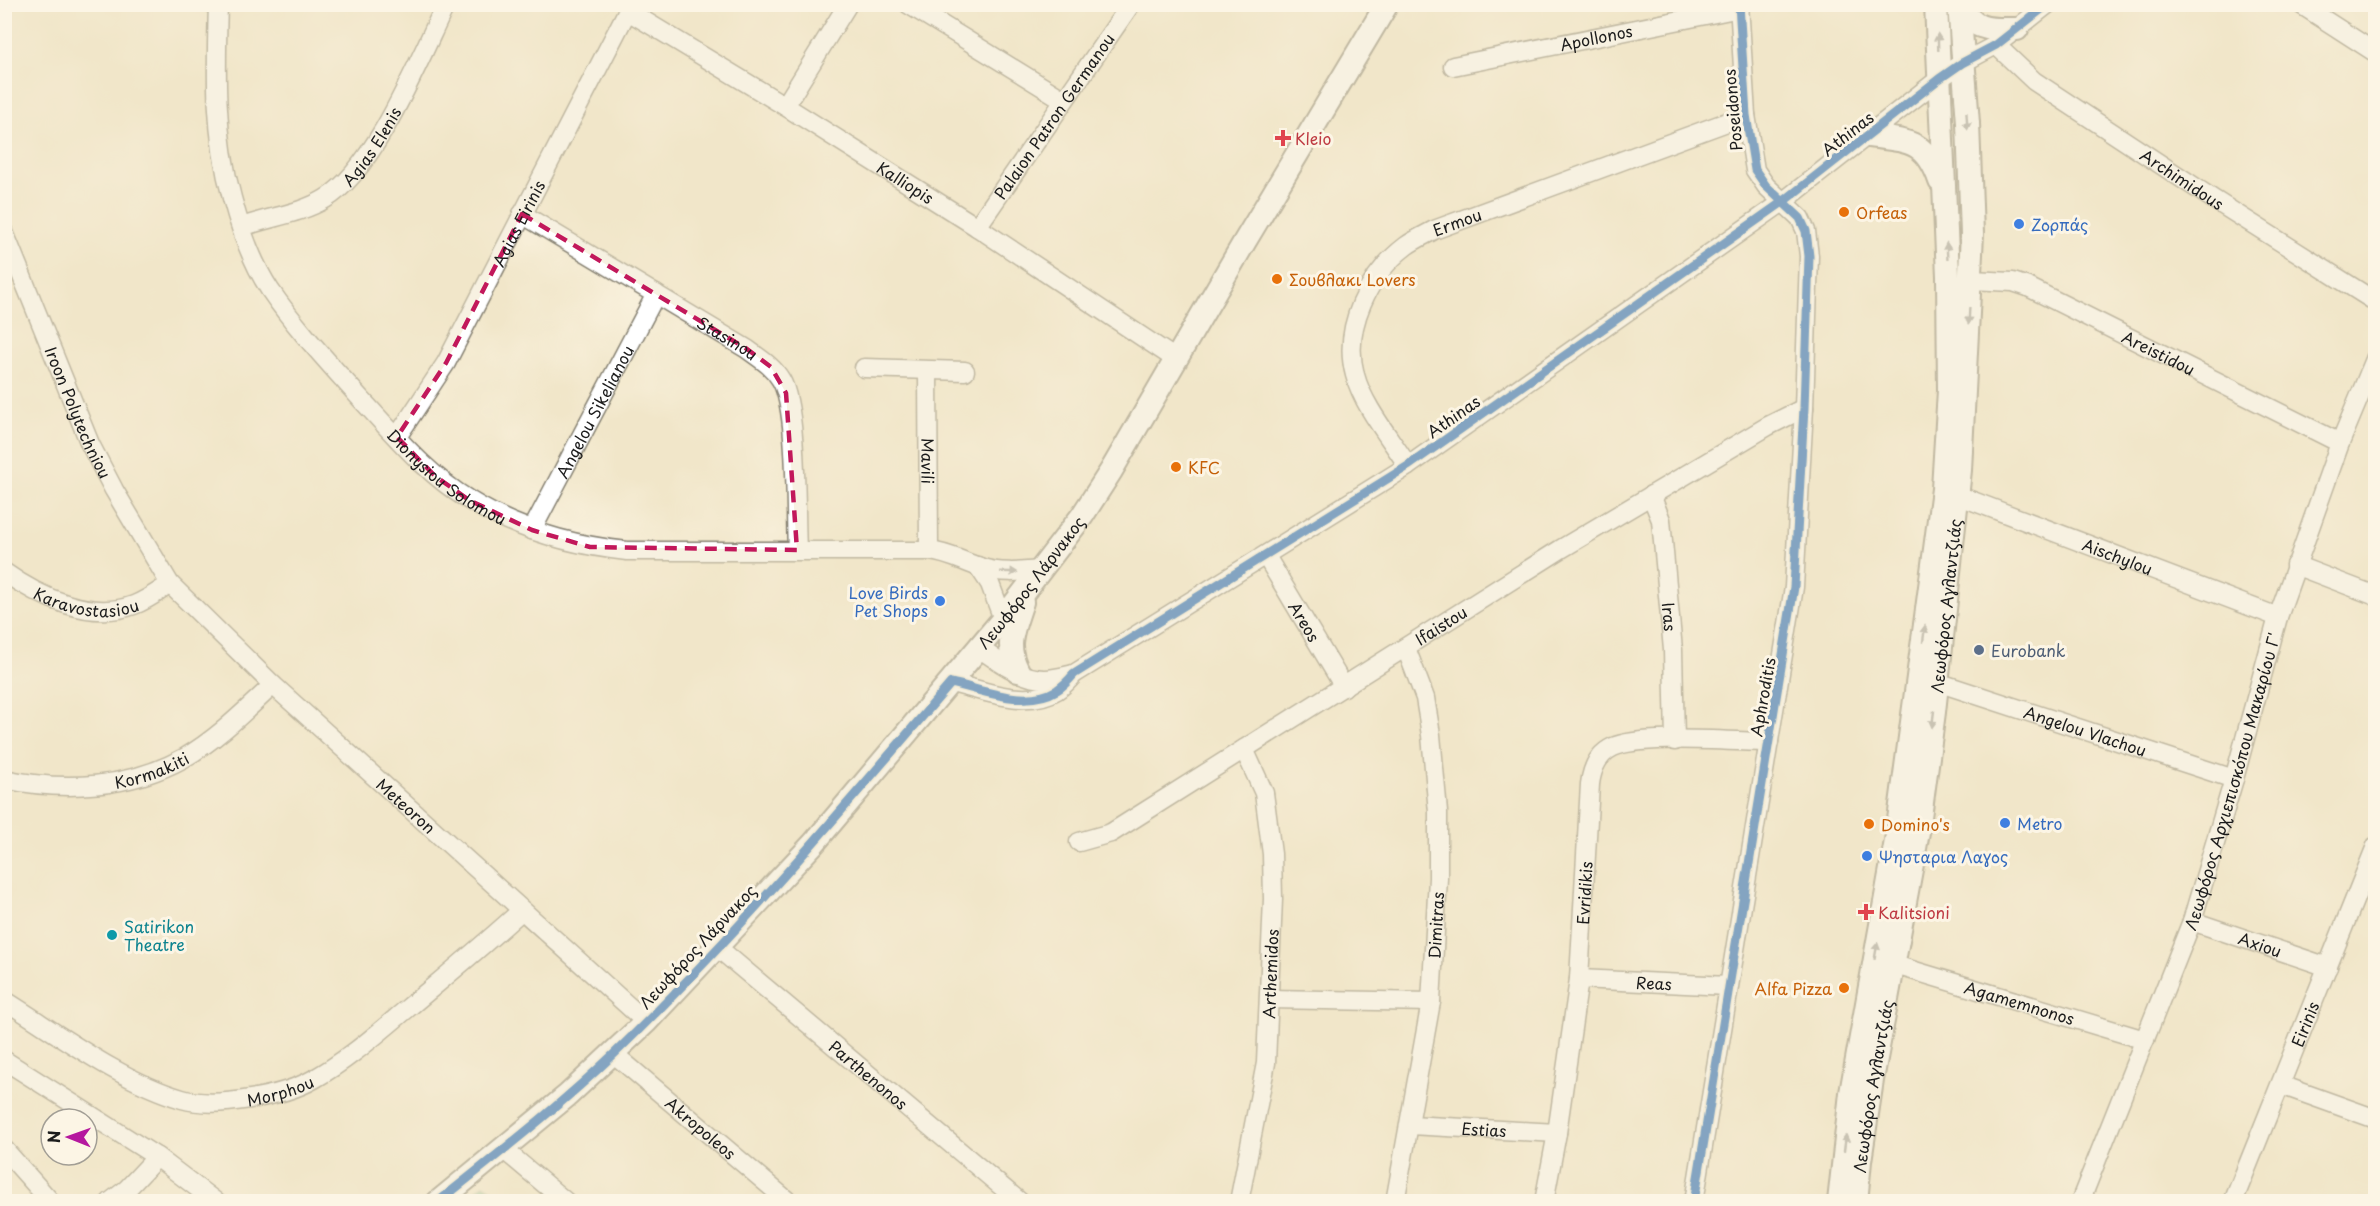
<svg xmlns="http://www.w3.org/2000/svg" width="2380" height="1206" viewBox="0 0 2380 1206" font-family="'Playpen Sans',sans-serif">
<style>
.grass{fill:url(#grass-tufts);stroke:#507b5d;stroke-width:1.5}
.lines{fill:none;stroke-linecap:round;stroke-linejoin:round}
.minor-casing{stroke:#868172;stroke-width:21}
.major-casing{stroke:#868172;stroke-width:26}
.minor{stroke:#fff;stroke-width:18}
.major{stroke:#fff;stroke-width:22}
.cycleway-casing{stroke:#fcf5e5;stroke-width:13}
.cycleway{stroke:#0057b8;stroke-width:9}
.oneway{fill:#999}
.marked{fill:none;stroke:#c2185b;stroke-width:4.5;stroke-dasharray:12 8;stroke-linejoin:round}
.health-dot{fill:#e0444e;stroke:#fcf5e5;stroke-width:2}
.food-dot{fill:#e8710a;stroke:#fcf5e5;stroke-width:2}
.shop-dot{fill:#3f7fe0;stroke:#fcf5e5;stroke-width:2}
.service-dot{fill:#5c6f8a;stroke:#fcf5e5;stroke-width:2}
.culture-dot{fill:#0f9aa8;stroke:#fcf5e5;stroke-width:2}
.labels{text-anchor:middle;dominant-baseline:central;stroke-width:6;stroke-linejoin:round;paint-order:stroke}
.street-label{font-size:16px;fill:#1c1c1c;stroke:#fcf5e5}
.health-label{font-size:16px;fill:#be3a42;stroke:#fcf5e5;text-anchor:start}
.food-label{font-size:16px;fill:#c56008;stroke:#fcf5e5;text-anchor:start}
.shop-label{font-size:16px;fill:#366cbe;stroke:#fcf5e5;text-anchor:start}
.service-label{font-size:16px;fill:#4e5e75;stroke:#fcf5e5;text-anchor:start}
.culture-label{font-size:16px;fill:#0d838f;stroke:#fcf5e5;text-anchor:start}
</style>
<defs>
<pattern id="grass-tufts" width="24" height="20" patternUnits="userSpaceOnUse" patternTransform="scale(1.5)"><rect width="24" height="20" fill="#83da9e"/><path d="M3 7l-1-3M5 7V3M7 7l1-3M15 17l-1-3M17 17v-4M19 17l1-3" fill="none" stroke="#71ba88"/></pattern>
</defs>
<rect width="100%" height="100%" fill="#fcf5e5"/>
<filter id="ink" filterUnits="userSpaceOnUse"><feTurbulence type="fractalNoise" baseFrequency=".0167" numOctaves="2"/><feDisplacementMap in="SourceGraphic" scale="12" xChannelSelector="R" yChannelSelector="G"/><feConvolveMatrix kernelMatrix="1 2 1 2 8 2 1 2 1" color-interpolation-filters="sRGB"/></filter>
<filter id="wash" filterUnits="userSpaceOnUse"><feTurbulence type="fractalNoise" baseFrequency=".008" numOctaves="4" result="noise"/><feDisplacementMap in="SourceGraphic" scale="24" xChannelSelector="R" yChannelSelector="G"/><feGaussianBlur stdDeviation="1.35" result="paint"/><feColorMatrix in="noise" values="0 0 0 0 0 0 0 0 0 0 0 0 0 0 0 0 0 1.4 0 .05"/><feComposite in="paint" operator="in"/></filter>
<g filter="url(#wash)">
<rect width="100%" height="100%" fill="#f1e6c9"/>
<polygon class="grass" points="484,1185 509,1201 465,1201"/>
</g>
<g filter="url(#ink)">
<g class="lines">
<g class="minor-casing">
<g id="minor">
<path id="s1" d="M218 4C216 70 214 134 232 198 240 228 253 264 270 290 296 328 329 363 360 398 394 434 426 474 469 500 517 530 571 545 627 551H929C949 553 961 561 979 567 1000 574 1020 572 1041 570"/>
<polyline points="908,4 1064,100"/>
<polyline points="2300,4 2376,53"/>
<path id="s2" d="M628 11 785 106 977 227 1177 360"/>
<path id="s3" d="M1996 45 2034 81 2213 199 2376 302"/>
<path id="s4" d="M1453 66 1740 8"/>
<polyline points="785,106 848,4"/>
<path id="s5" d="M522 214 747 349C759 358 773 366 781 380 798 409 795 512 797 550"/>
<path id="s6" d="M242 227C269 217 300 214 325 199 375 170 420 57 446 4"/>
<path id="s7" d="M977 227 1131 4"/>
<path id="s8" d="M4 232 90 444 114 490 170 584 273 685 646 1022"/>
<path id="s9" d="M1971 280 2013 282 2028 287 2340 443"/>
<polyline points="864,368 965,371"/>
<path id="s10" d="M928 371 929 551"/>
<path id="s11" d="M397 437 446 363 631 4"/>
<path id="s12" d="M1408 466C1391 439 1363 406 1355 375 1342 328 1369 274 1406 246 1414 240 1425 235 1434 230L1746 115"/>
<path id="s13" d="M1651 495 1661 520 1673 650 1675 741"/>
<path id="s14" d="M1957 495 2278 617"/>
<path id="s15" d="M532 530 656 294"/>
<path id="s16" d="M1266 556 1344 687"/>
<polyline points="2295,565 2376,596"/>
<polyline points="978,566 990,584 1003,619"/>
<path id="s17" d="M4 572C39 597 90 621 134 605 147 600 158 592 170 584"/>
<path d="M979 648C998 661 1021 679 1045 679 1055 679 1065 676 1074 674"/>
<path id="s18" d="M1937 682 2234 779"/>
<path d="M951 683C983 690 1026 709 1057 690 1063 686 1069 680 1074 674L1408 466 1784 201 1939 79 1962 63 1996 45 2048 4"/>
<path id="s19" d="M4 779C65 792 129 788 184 758 217 739 246 710 273 685"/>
<path id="s20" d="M1079 842 1111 833 1561 549 1768 426 1804 408"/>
<path id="s21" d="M2192 921 2328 967"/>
<path id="s22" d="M717 947 1020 1202"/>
<path id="s23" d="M1895 965 2145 1040"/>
<path id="s24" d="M1579 979 1728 986"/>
<polyline points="1270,999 1431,1002"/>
<path id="s25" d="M4 1000C59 1034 120 1081 182 1099 216 1109 284 1096 314 1079 348 1060 378 1033 408 1008 446 976 485 944 522 910"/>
<path id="s26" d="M614 1054 789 1202"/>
<polyline points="4,1060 157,1157 216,1202"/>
<polyline points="2281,1085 2376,1119"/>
<path id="s27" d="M1410 1125 1557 1133"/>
<polyline points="4,1149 51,1202"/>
<polyline points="503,1149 566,1202"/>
<polyline points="110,1202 127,1189 157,1157"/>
<path id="s28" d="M1239 1202 1266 1063 1273 899 1272 854 1264 793 1244 749"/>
<path id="s29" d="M1395 1202 1431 1002 1438 878V812L1431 735 1425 698 1406 648"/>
<path id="s30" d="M1544 1202 1557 1133 1579 979 1590 784C1592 768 1598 754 1613 747 1640 734 1736 742 1769 742"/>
<polyline points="1694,1202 1794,587 1804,408 1809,256 1806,231 1800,218 1766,186 1755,170 1746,115 1739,4"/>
<path id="s31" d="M2080 1202 2192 921 2234 779 2278 617 2340 443 2376 357"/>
<path id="s32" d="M2233 1202 2376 846"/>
</g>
</g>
<g class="major-casing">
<g id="major">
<path d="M1960 4C1973 32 1990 29 2017 29"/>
<path d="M1869 136C1908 141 1926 140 1940 181"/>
<path d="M1018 671C1004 645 1014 628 1022 602"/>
<path id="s33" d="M438 1202 568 1095 646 1022 814 843 1003 619 1082 516 1111 471 1245 241 1387 4"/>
<polyline points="1839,1202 1851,1093 1897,835 1943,489 1949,390 1948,276 1936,4"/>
<path id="s34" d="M1856 1202 1860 1161 1872 1080 1918 832 1934 712 1960 470 1972 234 1968 123 1959 4"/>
</g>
</g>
<use href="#minor" class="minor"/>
<use href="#major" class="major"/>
<g class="cycleway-casing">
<g id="cycleway">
<path d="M438 1202C498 1154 560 1106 615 1053 735 937 843 809 951 683 983 690 1026 709 1057 690 1063 686 1069 680 1074 674L1408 466 1784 201 1939 79 1962 63 1996 45 2048 4"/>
<polyline points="1694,1202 1794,587 1804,408 1809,256 1806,231 1800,218 1766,186 1755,170 1746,115 1739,4"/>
</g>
</g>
<use href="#cycleway" class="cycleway"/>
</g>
<defs><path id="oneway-solid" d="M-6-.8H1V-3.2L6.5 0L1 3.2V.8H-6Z" transform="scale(1.5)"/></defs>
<g class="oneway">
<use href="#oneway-solid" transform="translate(1938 42) rotate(-92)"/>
<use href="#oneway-solid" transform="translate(1967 121) rotate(86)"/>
<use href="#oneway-solid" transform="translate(1947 251) rotate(-93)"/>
<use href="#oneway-solid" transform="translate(1969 316) rotate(93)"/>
<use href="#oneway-solid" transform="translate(1009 572) rotate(2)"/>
<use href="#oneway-solid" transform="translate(1924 634) rotate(-83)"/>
<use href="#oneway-solid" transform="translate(1933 719) rotate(97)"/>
<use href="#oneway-solid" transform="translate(1876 951) rotate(-80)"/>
<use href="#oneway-solid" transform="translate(1845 1143) rotate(-83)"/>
</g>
</g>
<path d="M0 0H2380V1206H0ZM522 214 747 349 771 367 786 393 797 550 590 547 532 530 469 500 435 476 397 437 446 363Z" fill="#f1e6c9" fill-opacity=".55" fill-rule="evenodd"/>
<path class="marked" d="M522 214 747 349 771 367 786 393 797 550 590 547 532 530 469 500 435 476 397 437 446 363Z"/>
<g class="health-dot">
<path d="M1280 129h6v6h6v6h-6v6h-6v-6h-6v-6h6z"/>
<path d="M1863 903h6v6h6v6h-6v6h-6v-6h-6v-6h6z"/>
</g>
<g class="food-dot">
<circle cx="1844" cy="212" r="6"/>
<circle cx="1277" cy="279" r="6"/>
<circle cx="1176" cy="467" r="6"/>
<circle cx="1869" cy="824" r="6"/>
<circle cx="1844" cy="988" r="6"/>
</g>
<g class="shop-dot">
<circle cx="2019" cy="224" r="6"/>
<circle cx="940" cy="601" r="6"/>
<circle cx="2005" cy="823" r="6"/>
<circle cx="1867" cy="856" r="6"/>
</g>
<circle class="service-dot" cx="1979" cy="650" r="6"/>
<circle class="culture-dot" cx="112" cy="935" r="6"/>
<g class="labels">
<g class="street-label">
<text stroke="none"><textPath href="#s4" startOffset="146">Apollonos</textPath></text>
<text transform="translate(1732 110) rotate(-95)">Poseidonos</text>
<text stroke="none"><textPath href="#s7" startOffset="135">Palaion Patron Germanou</textPath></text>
<text transform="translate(1847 133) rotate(-38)">Athinas</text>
<text stroke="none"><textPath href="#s6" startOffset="159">Agias Elenis</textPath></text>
<text stroke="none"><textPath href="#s3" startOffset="230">Archimidous</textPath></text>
<text stroke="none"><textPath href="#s2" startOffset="326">Kalliopis</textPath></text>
<text stroke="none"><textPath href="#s12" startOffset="309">Ermou</textPath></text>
<text stroke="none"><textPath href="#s11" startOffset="246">Agias Eirinis</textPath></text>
<text stroke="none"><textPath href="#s5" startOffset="240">Stasinou</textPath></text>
<text stroke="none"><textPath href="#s9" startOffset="204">Areistidou</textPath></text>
<text stroke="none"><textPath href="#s8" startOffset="195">Iroon Polytechniou</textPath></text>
<text stroke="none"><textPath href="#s15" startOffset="134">Angelou Sikelianou</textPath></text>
<text transform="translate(1453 416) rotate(-35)">Athinas</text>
<text stroke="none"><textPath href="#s10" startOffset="90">Mavili</textPath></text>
<text stroke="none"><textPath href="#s1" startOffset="554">Dionysiou Solomou</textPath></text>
<text stroke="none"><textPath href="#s14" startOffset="172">Aischylou</textPath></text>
<text stroke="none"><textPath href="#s33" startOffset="860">Λεωφόρος Λάρνακος</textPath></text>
<text stroke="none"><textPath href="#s17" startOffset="90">Karavostasiou</textPath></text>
<text stroke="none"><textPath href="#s34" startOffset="603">Λεωφόρος Αγλαντζιάς</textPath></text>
<text stroke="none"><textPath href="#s13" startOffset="124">Iras</textPath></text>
<text stroke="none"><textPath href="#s16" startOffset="76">Areos</textPath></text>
<text stroke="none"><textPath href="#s20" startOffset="423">Ifaistou</textPath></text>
<text transform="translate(1762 697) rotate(-80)">Aphroditis</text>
<text stroke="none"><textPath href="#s18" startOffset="156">Angelou Vlachou</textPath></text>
<text stroke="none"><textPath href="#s19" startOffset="150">Kormakiti</textPath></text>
<text stroke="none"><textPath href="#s31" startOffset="448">Λεωφόρος Αρχιεπισκόπου Μακαρίου Γ'</textPath></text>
<text stroke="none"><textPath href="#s8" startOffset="714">Meteoron</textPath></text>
<text stroke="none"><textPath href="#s30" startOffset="312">Evridikis</textPath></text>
<text stroke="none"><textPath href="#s29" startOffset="280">Dimitras</textPath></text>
<text stroke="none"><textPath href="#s21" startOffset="72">Axiou</textPath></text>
<text transform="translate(697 946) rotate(-47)">Λεωφόρος Λάρνακος</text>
<text stroke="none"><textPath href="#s28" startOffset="231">Arthemidos</textPath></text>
<text stroke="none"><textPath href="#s24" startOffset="75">Reas</textPath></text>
<text stroke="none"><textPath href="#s23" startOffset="130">Agamemnonos</textPath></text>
<text stroke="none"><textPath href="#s32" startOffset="192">Eirinis</textPath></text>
<text stroke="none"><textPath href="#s22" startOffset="198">Parthenonos</textPath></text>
<text stroke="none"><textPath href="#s34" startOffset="117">Λεωφόρος Αγλαντζιάς</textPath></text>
<text stroke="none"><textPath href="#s25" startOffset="304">Morphou</textPath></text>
<text stroke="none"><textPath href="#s26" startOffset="114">Akropoleos</textPath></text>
<text stroke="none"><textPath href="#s27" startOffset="74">Estias</textPath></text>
</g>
<g class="health-label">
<text x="1295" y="138">Kleio</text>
<text x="1878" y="912">Kalitsioni</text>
</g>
<g class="food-label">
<text x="1856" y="212">Orfeas</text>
<text x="1289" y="279">Σουβλακι Lovers</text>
<text x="1188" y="467">KFC</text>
<text x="1881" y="824">Domino's</text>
<text x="1832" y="988" text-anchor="end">Alfa Pizza</text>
</g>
<g class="shop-label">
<text x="2031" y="224">Ζορπάς</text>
<text x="928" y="592" text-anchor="end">Love Birds<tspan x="928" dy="18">Pet Shops</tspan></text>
<text x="2017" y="823">Metro</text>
<text x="1879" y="856">Ψησταρια Λαγος</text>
</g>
<g class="service-label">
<text x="1991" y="650">Eurobank</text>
</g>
<g class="culture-label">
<text x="124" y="926">Satirikon<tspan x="124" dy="18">Theatre</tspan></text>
</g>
</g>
<rect width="2380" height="1206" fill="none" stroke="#fcf5e5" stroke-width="24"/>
<g transform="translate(69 1137) rotate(271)"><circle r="28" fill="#fcf5e5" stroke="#a29e95" stroke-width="1.5"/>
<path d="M0-4.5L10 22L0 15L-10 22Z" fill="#b5179e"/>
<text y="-9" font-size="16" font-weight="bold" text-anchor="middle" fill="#1c1c1c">N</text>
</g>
</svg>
